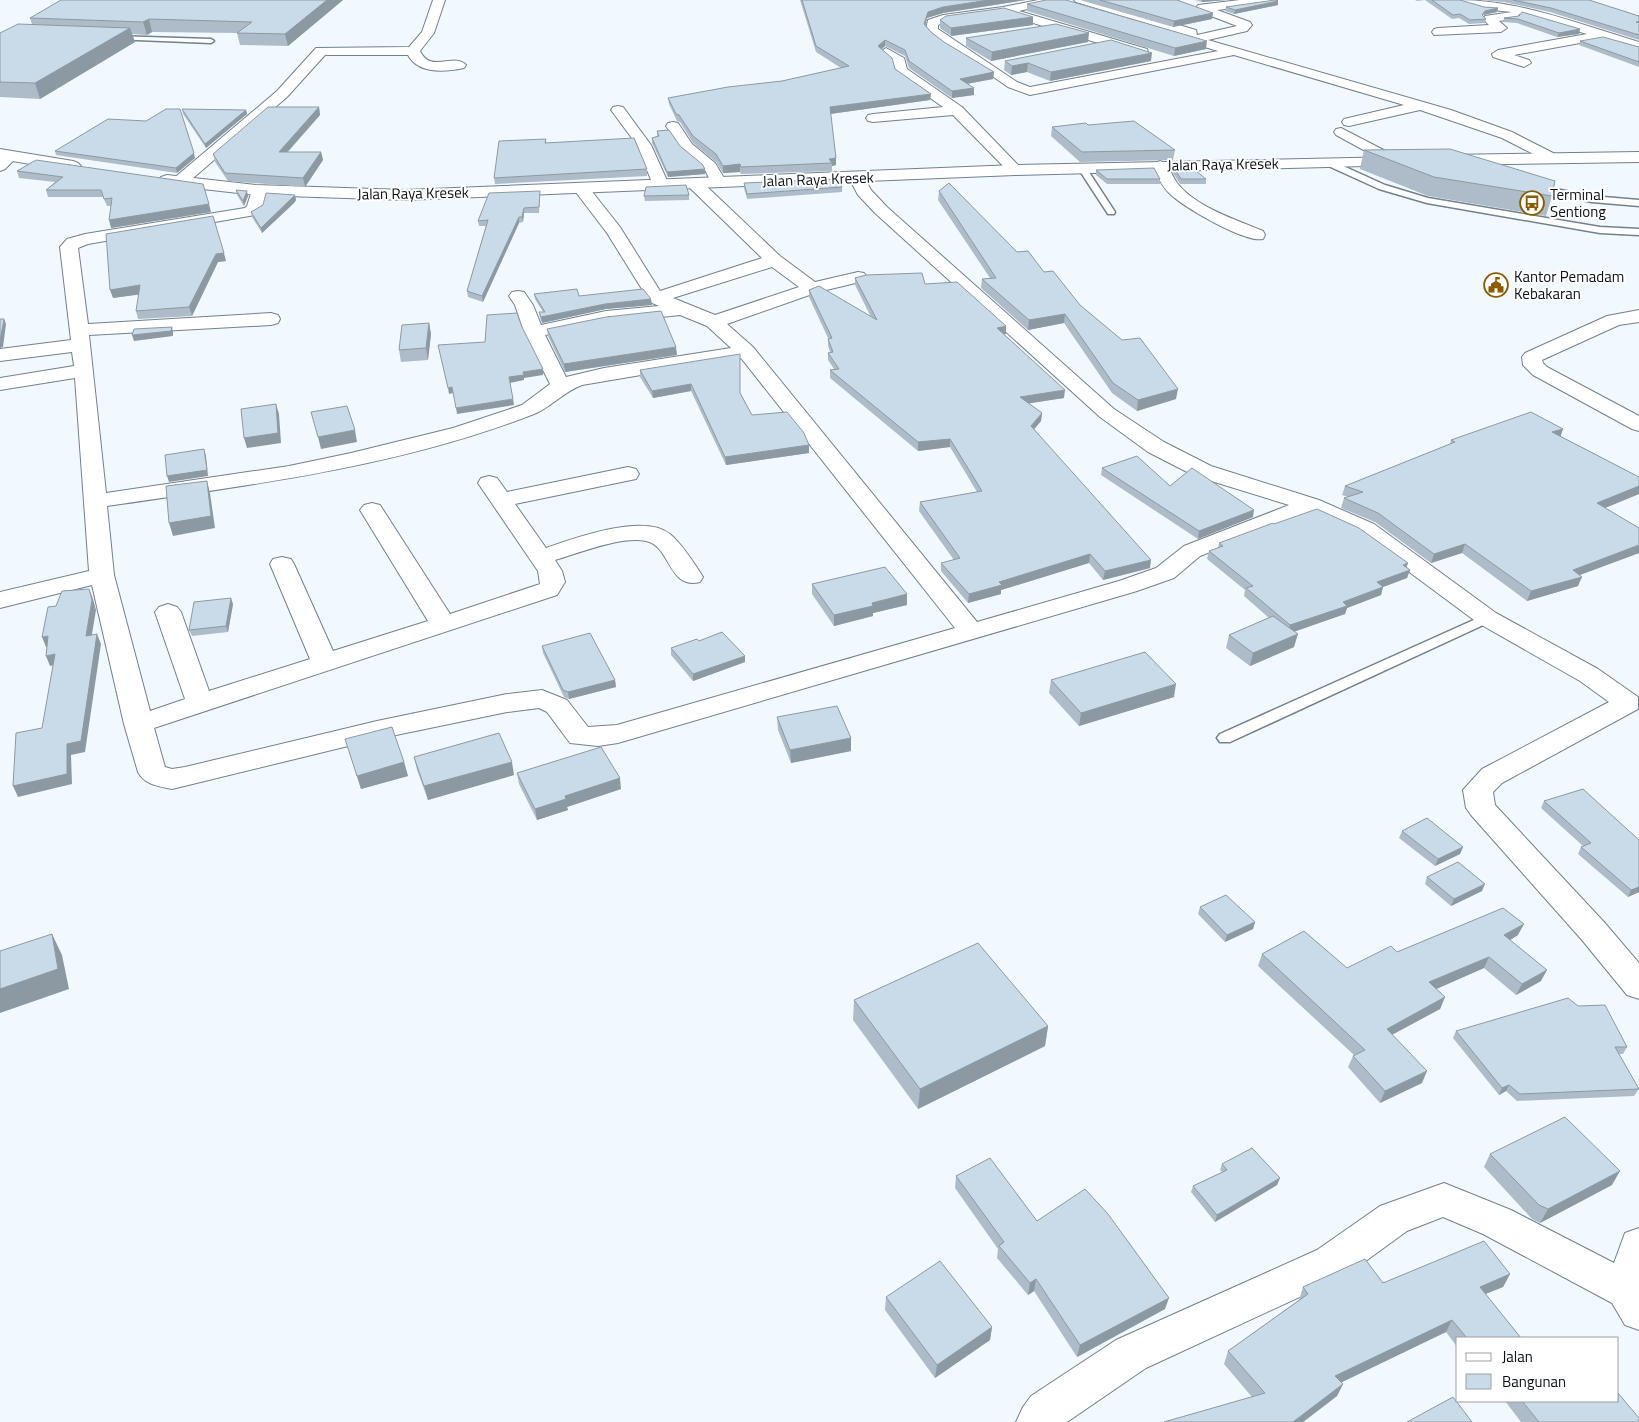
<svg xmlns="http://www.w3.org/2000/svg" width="1639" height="1422" viewBox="0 0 1639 1422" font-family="'Titillium Web',sans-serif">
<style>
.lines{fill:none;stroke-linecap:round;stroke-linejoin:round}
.service-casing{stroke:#71818d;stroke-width:3}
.minor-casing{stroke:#71818d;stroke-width:2}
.secondary-casing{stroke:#71818d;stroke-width:2}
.service{fill:#fff;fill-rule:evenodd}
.minor{fill:#fff;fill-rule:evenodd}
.secondary{fill:#fff;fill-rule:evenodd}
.wall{fill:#adbcc8}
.shaded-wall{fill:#8d99a2}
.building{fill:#c9dbe8;stroke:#8d99a2}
.labels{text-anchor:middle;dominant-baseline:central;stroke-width:4;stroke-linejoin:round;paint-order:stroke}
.far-street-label{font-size:15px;fill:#0b1115;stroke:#fff}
.far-poi-label{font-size:15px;fill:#0b1115;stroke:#fff;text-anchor:start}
</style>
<rect width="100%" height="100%" fill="#f2f9fe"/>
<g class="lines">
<g class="service-casing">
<g id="service">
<polygon points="114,36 211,39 214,41 211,43 112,39 111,38"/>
<polygon points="1324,160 1330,160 1385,185 1428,198 1600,227 1639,229 1639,235 1600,233 1427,203 1379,189 1324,164"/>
<polygon points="1079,166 1085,166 1115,212 1114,214 1108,214 1078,168"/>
<polygon points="1534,185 1592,196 1639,200 1639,206 1592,202 1531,190 1531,186"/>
<polygon points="1487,614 1492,615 1494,618 1492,621 1230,742 1220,742 1217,738 1220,734"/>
</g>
</g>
<g class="minor-casing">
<g id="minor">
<path d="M433 0H445L434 33 420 51C431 74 454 52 466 65L464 68C445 72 418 74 408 55H325L287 97 185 185H173L171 182 173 179 277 91 316 48 409 47 422 32Z"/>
<polygon points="1038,0 1060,0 1058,2 1019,11 1147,49 1148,52 1142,56 1137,55 1004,14 945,22 938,25 938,29 1017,82 1030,87 1218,51 1168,36 1166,33 1169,30 1076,2 1074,0 1093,0 1196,30 1197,35 1237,26 1198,11 1196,8 1198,5 1240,0 1277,0 1271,4 1217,10 1250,22 1252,25 1247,31 1208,40 1451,110 1512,132 1557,155 1560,158 1557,161 1547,161 1502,138 1420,110 1349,126 1344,125 1342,122 1344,119 1404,105 1234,55 1030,95 1008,87 982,69 941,44 926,30 928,20 943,15 1003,7"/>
<path d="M1457 0C1520 0 1579 24 1639 42V50L1602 39 1514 55 1529 60 1531 63 1524 67 1493 57 1492 54 1498 50 1587 34 1519 14 1518 18 1499 21 1507 28 1501 32 1434 35 1432 32 1434 29 1438 28 1489 25 1483 19 1485 16 1512 12 1483 9 1459 2Z"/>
<polygon points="886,48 904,58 907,69 962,107 1020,167 1023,170 1020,173 1010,173 953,115 873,122 868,121 866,118 868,115 873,114 943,107 896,74 893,63 880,52"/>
<polygon points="618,106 623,107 651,145 669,185 667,188 655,188 653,185 637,145 611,110 613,107"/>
<polygon points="673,122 678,123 692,144 715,163 727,183 725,186 713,186 704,168 682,150 666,126 668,123"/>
<polygon points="1341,128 1401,159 1404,162 1401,165 1391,165 1336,135 1334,132 1336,129"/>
<polygon points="10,151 15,153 18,156 5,169 0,171 0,157 5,153"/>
<path d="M1160 161 1165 163C1170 169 1173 177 1177 183 1197 208 1235 219 1263 231L1265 235 1263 239C1245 243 1183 207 1169 193 1161 185 1157 175 1152 166L1155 163Z"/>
<path d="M857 173 863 175 871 190 887 207 1114 409 1164 442 1211 466 1319 500 1374 524 1496 613 1598 669 1638 697V709L1502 783 1493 792 1495 805 1604 922 1639 963V999L1627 995 1582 940 1471 815 1466 808 1463 790 1482 769 1609 702 1580 681 1478 623 1358 534 1311 513 1200 556 1174 578 1137 591 618 743 598 746 570 743 547 712 539 708 507 712 377 739 172 789C158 786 145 785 138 772L124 724 92 585 0 608V592L89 571 75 378 0 390V378L74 366 72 352 0 361V349L71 340 60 247 67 239 85 234 245 208 247 206 253 187H265L267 190 263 209 255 215 88 244 78 248 88 324 271 313 278 315 280 319 278 323 271 325 89 335 106 493 289 466 351 453 453 428 522 405 550 384 524 332 515 305 509 296 512 292 518 291 524 292 533 305 541 325 606 311 659 306 650 302 607 233 572 187 574 184H586L620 227 660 291 762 258 689 187 687 184 689 181H701L780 256 815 282 858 272 864 273 867 277 864 281 818 292 727 324 753 347 977 622 1119 581 1156 568 1184 546 1289 505 1195 476 1148 452 1100 417 875 213 858 195 849 178 851 175ZM772 267 799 287 715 315 673 298ZM680 315 707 326 731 348 604 368 566 377 545 335 606 323ZM741 358 955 628 617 725 588 727 567 700 542 690 507 694 377 721 185 767 172 769 165 767 154 728 557 595 565 582 562 571 555 560C580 553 620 536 646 541 671 546 668 590 700 582L703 577C694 563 683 545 670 534 643 513 575 538 546 548L515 504 636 479 639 474 636 469 628 467 507 492 497 478 489 476 481 478 478 483 538 571 540 584 450 614 380 505 372 503 364 505 360 510 428 621 333 651 294 564 291 559 282 557 273 559 270 564 310 659 209 691 181 612 177 607 168 604 159 607 155 612 185 699 150 711 114 575 107 506C251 485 398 467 534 414 550 408 563 392 582 385Z"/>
<polygon points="1639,310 1639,322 1619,325 1542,360 1543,363 1547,367 1639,416 1639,431 1632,429 1533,375 1523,365 1522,357 1525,353 1607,316"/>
<polygon points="1444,1183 1511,1210 1614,1263 1625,1233 1639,1228 1639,1330 1625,1325 1612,1303 1483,1234 1443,1217 1407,1231 1345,1276 1146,1368 1067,1422 1016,1422 1023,1407 1031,1396 1116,1340 1317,1250 1380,1206"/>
</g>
</g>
<g class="secondary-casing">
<g id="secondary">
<polygon points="0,149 73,161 78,163 81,166 78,169 73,171 0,159"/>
<polygon points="1639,152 1639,162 1446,165 1441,163 1438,160 1441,157 1446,155"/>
<polygon points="1398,157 1403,159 1406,162 1403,165 1015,175 405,200 256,195 167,185 161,183 159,180 161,177 167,175 256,185 405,190 1015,165"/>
</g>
</g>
<use href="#service" class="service"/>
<use href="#minor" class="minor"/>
<use href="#secondary" class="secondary"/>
</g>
<g class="wall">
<polygon points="343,0 288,46 240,45 237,33 152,32 147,35 132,34 135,42 40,99 0,97 0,33 32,24 30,18"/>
<polygon points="800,0 1026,0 943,13 927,18 926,25 931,32 944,42 994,72 993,79 967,84 974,95 952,98 909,68 905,56 885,46 882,49 895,69 931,94 930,100 830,114 836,158 836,165 832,166 832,171 741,174 740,172 723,173 716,162 693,143 680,122 677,121 669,104 668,98 782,81 841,68 816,52"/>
<polygon points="1080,0 1177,0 1212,19 1173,27"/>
<polygon points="1195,0 1227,0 1202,2"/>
<polygon points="1415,0 1460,0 1484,7 1498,8 1497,12 1483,15 1483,16 1486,19 1485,23 1469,24 1459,18 1452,19 1425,0 1417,1"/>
<polygon points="1479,0 1589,0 1639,16 1639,40 1550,12 1504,2"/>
<polygon points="1027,4 1206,49 1174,56 1027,11"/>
<polygon points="1278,5 1234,14 1225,11 1226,7"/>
<polygon points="1519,16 1579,34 1557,37 1517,23 1503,22 1504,18"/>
<polygon points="1033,17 1033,25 951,36 940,28 940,20"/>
<polygon points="966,38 1088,42 991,61 966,46"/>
<polygon points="1580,41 1639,47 1639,67 1579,45"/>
<polygon points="1005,61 1151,61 1050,81 1027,72 1011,75 1004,70"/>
<polygon points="319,107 320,115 288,152 321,152 323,160 305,187 228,181 215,162 213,154"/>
<polygon points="182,109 246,110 247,114 206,148 183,114"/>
<polygon points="146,121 195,158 177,173 56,155 55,151"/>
<polygon points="1088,125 1175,150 1173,160 1080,162 1051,136 1052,127"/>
<polygon points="657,131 680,146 705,174 668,177 652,143 652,138 657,136"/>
<polygon points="546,139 546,143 647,169 647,176 495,184 494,178"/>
<polygon points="1364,150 1552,196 1546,216 1428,196 1360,169"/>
<polygon points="36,160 211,212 111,228 111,206 107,206 103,197 48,197 46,190 55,182 19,178 17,171"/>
<polygon points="1174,168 1206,179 1206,184 1180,184 1173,173"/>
<polygon points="1096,170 1160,179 1160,184 1107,184 1096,175"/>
<polygon points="744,183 842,187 842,192 747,199 744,188"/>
<polygon points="236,190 248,196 244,206 237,195"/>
<polygon points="540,191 540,196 539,213 524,213 523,222 519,223 483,302 468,297 467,291 486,226 479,226 478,221"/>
<polygon points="939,191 1017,252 1044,272 1080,305 1176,399 1137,411 1112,393 1064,323 1028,330 981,288 982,279 990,278 938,200"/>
<polygon points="295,195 296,200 294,203 262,233 252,217 251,212"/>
<polygon points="689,195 689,200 645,201 644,196"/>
<polygon points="106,234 226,261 218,262 192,316 138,319 136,311 139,294 113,298"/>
<polygon points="855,278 925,284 1006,334 1004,334 1064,398 1029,403 1042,413 1041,421 1034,429 1150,568 1103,580 1089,563 1001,590 1001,594 968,603 941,571 941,563 954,560 919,511 920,502 977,492 950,447 918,451 830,378 830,370 834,369 828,360 828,353 830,352 828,346 828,338 809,297 809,290 871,317 855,285"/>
<polygon points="534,294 579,296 652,305 606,309 542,323 540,318 539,312 543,312 535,299"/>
<polygon points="429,323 431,334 428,360 401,362 399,350"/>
<polygon points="547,329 677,355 565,372 548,336"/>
<polygon points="640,370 741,394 752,415 809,445 809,453 726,465 691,391 653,398 640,377"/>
<polygon points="1563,429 1560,436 1639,477 1639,494 1604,508 1639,553 1580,575 1578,586 1527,601 1462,553 1431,563 1375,522 1341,508 1344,498 1348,497 1342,495 1345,486 1450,444 1451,440"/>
<polygon points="1102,468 1170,486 1253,517 1198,539 1101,475"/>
<polygon points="1274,524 1406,567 1410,570 1407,578 1383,587 1381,595 1347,608 1345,614 1294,631 1294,647 1250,666 1226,648 1229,635 1269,618 1244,596 1245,590 1207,559 1209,551 1218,548 1219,543"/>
<polygon points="812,584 907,605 873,613 873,616 834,626 812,594"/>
<polygon points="233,604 228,632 192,636 189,630"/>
<polygon points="699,641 745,662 693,681 671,655 671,648"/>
<polygon points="542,646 615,680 616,687 569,699 564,697 543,653"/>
<polygon points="1051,680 1174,697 1079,726 1049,693"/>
<polygon points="777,717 851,738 851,751 791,763 778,730"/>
<polygon points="345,739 404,762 408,776 361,789"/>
<polygon points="414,757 514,775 428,800 417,770"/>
<polygon points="517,773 621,789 567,807 568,810 537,820 519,784"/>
<polygon points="1544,801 1639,840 1639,892 1628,897 1578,854 1581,847 1583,846 1541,808"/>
<polygon points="1402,831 1463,847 1460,854 1435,866 1399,838"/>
<polygon points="1427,877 1482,891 1451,906 1425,884"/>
<polygon points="1200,907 1255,922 1253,929 1225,942 1198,914"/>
<polygon points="1518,935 1510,940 1541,981 1516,995 1484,968 1436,989 1445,997 1440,1009 1392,1035 1422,1083 1380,1103 1348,1067 1353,1056 1354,1055 1258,966 1262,954 1347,968 1397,952"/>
<polygon points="854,1000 1048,1026 1045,1046 918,1109 853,1020"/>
<polygon points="1456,1031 1627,1047 1623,1054 1619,1054 1639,1089 1634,1096 1517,1101 1506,1091 1499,1095 1453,1038"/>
<polygon points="1490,1154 1612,1185 1540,1223 1532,1219 1484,1167"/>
<polygon points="1222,1164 1280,1178 1277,1185 1215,1222 1191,1192 1193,1186 1222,1172 1220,1170"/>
<polygon points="956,1176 1037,1221 1165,1309 1077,1357 1034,1291 1028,1295 997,1258 998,1249 955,1188"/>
<polygon points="1510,1274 1503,1287 1485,1294 1521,1338 1458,1338 1458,1348 1446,1332 1341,1382 1343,1384 1337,1396 1303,1422 1164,1422 1252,1397 1224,1364 1228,1351 1299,1300 1303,1287"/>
<polygon points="886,1297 992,1327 990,1340 935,1378 885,1310"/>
<polygon points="1505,1401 1618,1401 1639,1422 1521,1422"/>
</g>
<g class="shaded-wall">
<polygon points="327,0 343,0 288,46 285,34"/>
<polygon points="989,0 1026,0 943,13 927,18 924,30 924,24 928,12 943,7"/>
<polygon points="1202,0 1227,0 1202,2"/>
<polygon points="1278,1 1278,5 1234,14 1235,10"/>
<polygon points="1498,8 1497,12 1483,15 1481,19 1485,11"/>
<polygon points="1213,13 1212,19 1173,27 1174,21"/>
<polygon points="1033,17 1033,25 951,36 951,28"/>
<polygon points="149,19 152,32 147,35 143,22"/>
<polygon points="130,28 135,42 40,99 35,83"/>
<polygon points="1580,29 1579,34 1557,37 1559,33"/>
<polygon points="1089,33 1088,42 991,61 992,52"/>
<polygon points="885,40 885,46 878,52 878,46"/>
<polygon points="1207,41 1206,49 1174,56 1175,48"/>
<polygon points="1152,53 1151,61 1050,81 1051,72"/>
<polygon points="1028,63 1027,72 1011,75 1012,66"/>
<polygon points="994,72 993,79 960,85 960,79"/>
<polygon points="974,88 974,95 952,98 952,91"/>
<polygon points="931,94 930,100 830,114 830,107"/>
<polygon points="319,107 320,115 280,160 279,152"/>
<polygon points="246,110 247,114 206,148 205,144"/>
<polygon points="321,152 323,160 305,187 303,178"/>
<polygon points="194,153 195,158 177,173 176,168"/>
<polygon points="836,158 836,165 832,166 832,163 829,159"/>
<polygon points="740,164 740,172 723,173 723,166"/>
<polygon points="705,169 705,174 668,177 667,172"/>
<polygon points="247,191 248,196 244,206 243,201"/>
<polygon points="295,195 296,200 294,203 262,233 261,228"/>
<polygon points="209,204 211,212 111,228 109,220"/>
<polygon points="524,208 524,213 523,222 522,217"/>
<polygon points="519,217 519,223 483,302 482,296"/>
<polygon points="224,253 226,261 218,262 192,316 189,307 216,254"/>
<polygon points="140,285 143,294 113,298 110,290"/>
<polygon points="651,299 652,305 606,309 542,323 541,317 605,304"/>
<polygon points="1065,314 1064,323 1028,330 1029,320"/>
<polygon points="4,319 6,324 3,347 0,348 0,341"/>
<polygon points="429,323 431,334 428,360 426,348"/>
<polygon points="1006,326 1006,334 996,336 997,328"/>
<polygon points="172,327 173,332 173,336 134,341 132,335"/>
<polygon points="676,347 677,355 565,372 564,364"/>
<polygon points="543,369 543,375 524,378 524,380 510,383 509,377 523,372"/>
<polygon points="691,384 691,391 653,398 652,391"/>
<polygon points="452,387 453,393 449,394 448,388"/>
<polygon points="1178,389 1176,399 1137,411 1138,400"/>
<polygon points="1065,390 1064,398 1019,405 1020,397"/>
<polygon points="513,399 514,405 457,414 456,408"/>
<polygon points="276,404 279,414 281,443 247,448 244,438"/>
<polygon points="1042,413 1041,421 1030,434 1031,426"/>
<polygon points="1563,429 1560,438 1552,432"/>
<polygon points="355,430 357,442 321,449 318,437"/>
<polygon points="950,439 950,447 918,451 918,442"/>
<polygon points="809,445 809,453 726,465 725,457"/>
<polygon points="204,449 206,456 208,476 169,482 167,476"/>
<polygon points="207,481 210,493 215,528 173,536 169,523"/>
<polygon points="1639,486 1639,494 1593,513 1597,503"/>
<polygon points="1254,510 1253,517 1198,539 1199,531"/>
<polygon points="1465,544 1462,553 1431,563 1434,554"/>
<polygon points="1639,545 1639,553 1569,579 1573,570"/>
<polygon points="1090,554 1089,563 1001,590 1001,594 968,603 969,594 999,582"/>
<polygon points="1151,560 1150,568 1103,580 1105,571"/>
<polygon points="1408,563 1405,571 1410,570 1407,578 1383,587 1381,595 1347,608 1345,614 1288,634 1290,625 1343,602 1377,582 1403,565"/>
<polygon points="1582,577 1578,586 1527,601 1531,591"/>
<polygon points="89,589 93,599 96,610 90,646 86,636"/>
<polygon points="907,594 907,605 873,613 873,616 834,626 834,615 872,603"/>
<polygon points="231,598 233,604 228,632 226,626"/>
<polygon points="97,634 101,644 85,752 71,755 72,784 18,797 13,786 67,744"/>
<polygon points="1298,634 1294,647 1250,666 1253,653"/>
<polygon points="48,636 52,646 46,647 42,637"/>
<polygon points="55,654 60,664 50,666 46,656"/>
<polygon points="745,656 745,662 693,681 693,674"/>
<polygon points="615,680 616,687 569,699 568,692"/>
<polygon points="1176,684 1174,697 1079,726 1081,713"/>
<polygon points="851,738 851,751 791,763 790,750"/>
<polygon points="404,762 408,776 361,789 357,776"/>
<polygon points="512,762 514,775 428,800 424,786"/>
<polygon points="620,778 621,789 567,807 568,810 537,820 535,809 565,796"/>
<polygon points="1463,847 1460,854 1435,866 1438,859"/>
<polygon points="1485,884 1482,891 1451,906 1454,899"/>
<polygon points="1639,887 1639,892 1628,897 1631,890"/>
<polygon points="1255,922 1253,929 1225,942 1227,935"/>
<polygon points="1524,924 1518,935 1499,947 1504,935"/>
<polygon points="52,934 62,955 69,989 0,1013 0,989"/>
<polygon points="1489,957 1484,968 1425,994 1429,982"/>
<polygon points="1547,970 1541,981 1516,995 1522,984"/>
<polygon points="1445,997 1440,1009 1382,1040 1387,1029"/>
<polygon points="1048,1026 1045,1046 918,1109 920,1089"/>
<polygon points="1427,1071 1422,1083 1380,1103 1385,1091"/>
<polygon points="1509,1085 1506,1091 1499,1095 1502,1088"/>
<polygon points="1620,1171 1612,1185 1540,1223 1548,1209"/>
<polygon points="1280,1178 1277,1185 1215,1222 1217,1215"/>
<polygon points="1510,1274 1503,1287 1473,1299 1480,1287"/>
<polygon points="1036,1279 1034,1291 1028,1295 1030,1283"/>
<polygon points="1169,1298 1165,1309 1077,1357 1080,1345"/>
<polygon points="1452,1320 1446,1332 1330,1388 1335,1376"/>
<polygon points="992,1327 990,1340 935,1378 937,1365"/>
<polygon points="1343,1384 1337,1396 1303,1422 1293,1422"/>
</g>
<g class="building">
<polygon points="61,0 327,0 285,34 237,33 252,22 149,19 143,22 30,18"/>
<polygon points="802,0 989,0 943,7 928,12 924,24 931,32 944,42 994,72 960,79 974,88 952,91 909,61 905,50 885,40 878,46 892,58 895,69 931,94 830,107 836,158 829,159 832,163 741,167 740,164 723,166 716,154 693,136 679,115 676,114 668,98 728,87 782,81 849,66 816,46"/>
<polygon points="1046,0 1066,0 1207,41 1175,48 1027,4"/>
<polygon points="1100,0 1177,0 1213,13 1174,21"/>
<polygon points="1275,0 1278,1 1235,10 1226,7"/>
<polygon points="1432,0 1460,0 1484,7 1498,8 1485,11 1482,15 1486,19 1470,20 1460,14 1453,15"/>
<polygon points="1513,0 1589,0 1639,16 1639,21 1636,22 1639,23 1639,35 1551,8"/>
<polygon points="1004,8 1033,17 951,28 940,20 946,16"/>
<polygon points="1522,12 1580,29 1559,33 1518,19 1504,18 1519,16"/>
<polygon points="18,24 130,28 35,83 0,82 0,33"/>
<polygon points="1056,24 1089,33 992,52 966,38"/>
<polygon points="1603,37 1639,47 1639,62 1580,41"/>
<polygon points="1111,40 1152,53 1051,72 1028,63 1012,66 1005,61"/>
<polygon points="268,107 319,107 279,152 321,152 303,178 225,173 213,154"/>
<polygon points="166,109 180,109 194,153 176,168 55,151 108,119 146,121"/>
<polygon points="182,109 246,110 205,144"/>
<polygon points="1134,121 1175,150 1082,152 1052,127 1086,123 1088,125"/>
<polygon points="669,130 680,146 702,164 705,169 667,172 652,138 659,136 657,131"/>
<polygon points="634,138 647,169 494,178 499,141 546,139 545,143"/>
<polygon points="1450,149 1555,181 1552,196 1434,177 1364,150"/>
<polygon points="36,160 203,184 209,204 109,220 112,198 104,199 101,190 46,190 63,177 17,171"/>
<polygon points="1191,167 1206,179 1181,179 1174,168"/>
<polygon points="1154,168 1160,179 1107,179 1096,170"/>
<polygon points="838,179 842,187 747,194 744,183"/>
<polygon points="949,183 1017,252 1028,251 1044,272 1053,271 1080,305 1122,340 1140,338 1178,389 1138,400 1113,383 1065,314 1029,320 982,279 996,278 939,191"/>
<polygon points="686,185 689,195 644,196 646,187"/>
<polygon points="236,190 247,191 243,201"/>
<polygon points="540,191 539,207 524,208 522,217 519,217 482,296 467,291 488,220 478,221 489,193"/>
<polygon points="266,193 295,195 292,198 261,228 251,212 263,205"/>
<polygon points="213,216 224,253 216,254 189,307 136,311 140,285 110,290 106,234"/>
<polygon points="922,273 925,284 957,282 1006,326 997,328 1065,390 1020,397 1042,413 1031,426 1151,560 1105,571 1090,554 999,582 1002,585 969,594 941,563 960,558 920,502 982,491 950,439 918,442 830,370 839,369 828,353 833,352 828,339 832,338 809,290 819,286 877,320 855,278 866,275"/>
<polygon points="577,289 579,296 643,289 651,299 605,304 541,317 539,312 545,312 534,294"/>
<polygon points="661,311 676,347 564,364 547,329 606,317"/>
<polygon points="517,313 522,327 543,369 523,372 524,375 509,377 513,399 456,408 452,387 448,388 438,345 485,342 487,315"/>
<polygon points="0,319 4,319 0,341"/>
<polygon points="429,323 426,348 399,350 402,325"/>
<polygon points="172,327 171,331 132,335 134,329"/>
<polygon points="740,354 740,393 752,415 787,412 804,433 809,445 725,457 691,384 652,391 640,370"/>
<polygon points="276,404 278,433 244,438 241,409"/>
<polygon points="347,406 355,430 318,437 311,412"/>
<polygon points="1531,412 1563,429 1552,432 1639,477 1639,486 1597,503 1639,528 1639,545 1573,570 1582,577 1531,591 1465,544 1434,554 1378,513 1344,498 1363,492 1345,486 1455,442 1451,440"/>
<polygon points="204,449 207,470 167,476 165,455"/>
<polygon points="1137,456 1170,486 1192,468 1254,510 1199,531 1102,468"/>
<polygon points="207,481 211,516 169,523 166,486"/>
<polygon points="1317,509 1359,528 1408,563 1403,565 1410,570 1377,582 1383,587 1343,602 1347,606 1290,625 1246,588 1253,586 1209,551 1223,546 1219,543 1273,523 1274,524"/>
<polygon points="885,567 907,594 872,603 873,606 834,615 812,584"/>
<polygon points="89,589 92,600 86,636 97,634 81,741 67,744 67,774 13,786 16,733 42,728 55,654 46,656 48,636 42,637 48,607 56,606 62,591"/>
<polygon points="231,598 226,626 189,630 194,602"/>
<polygon points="1273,616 1298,634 1253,653 1229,635"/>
<polygon points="722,632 745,656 693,674 671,648 697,639 699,641"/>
<polygon points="590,633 615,680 568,692 563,690 542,646"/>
<polygon points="1145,652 1176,684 1081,713 1051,680"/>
<polygon points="837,706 851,738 790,750 777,717"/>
<polygon points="392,727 404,762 357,776 345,739"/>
<polygon points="499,733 512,762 424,786 414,757"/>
<polygon points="601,747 620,778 565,796 566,799 535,809 517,773"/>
<polygon points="1583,789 1639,840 1639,887 1631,890 1581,847 1591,843 1544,801"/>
<polygon points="1427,818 1463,847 1438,859 1402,831"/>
<polygon points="1458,862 1485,884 1454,899 1427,877"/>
<polygon points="1226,895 1255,922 1227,935 1200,907"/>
<polygon points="1503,908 1524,924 1504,935 1547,970 1522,984 1489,957 1429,982 1445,997 1387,1029 1427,1071 1385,1091 1353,1056 1365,1050 1262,954 1304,931 1347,968 1391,946 1397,952"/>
<polygon points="52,934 58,969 0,989 0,951"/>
<polygon points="978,943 1048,1026 920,1089 854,1000"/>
<polygon points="1568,998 1578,1006 1605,1005 1627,1047 1615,1047 1639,1089 1520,1094 1509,1085 1502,1088 1456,1031"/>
<polygon points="1565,1117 1620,1171 1548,1209 1539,1205 1490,1154"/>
<polygon points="1252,1148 1280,1178 1217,1215 1193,1186 1227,1170 1222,1164"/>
<polygon points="990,1158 1037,1221 1085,1189 1108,1214 1169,1298 1080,1345 1036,1279 1030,1283 999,1246 1004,1242 956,1176"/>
<polygon points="1484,1241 1510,1274 1480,1287 1521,1338 1467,1338 1452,1320 1335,1376 1343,1384 1293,1422 1164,1422 1265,1393 1228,1351 1308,1294 1303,1287 1365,1259 1383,1283"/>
<polygon points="940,1261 992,1327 937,1365 886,1297"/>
<polygon points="1618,1393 1639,1418 1639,1422 1539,1422 1522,1401 1618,1401"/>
<polygon points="1453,1397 1472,1422 1407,1422"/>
</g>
<defs>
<g id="bus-ring" transform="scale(1.25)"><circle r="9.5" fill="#fff" stroke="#8b5b01" stroke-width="1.5"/><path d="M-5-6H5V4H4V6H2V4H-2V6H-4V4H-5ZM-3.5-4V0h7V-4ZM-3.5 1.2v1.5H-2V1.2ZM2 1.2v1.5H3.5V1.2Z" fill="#8b5b01"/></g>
<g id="civic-ring" transform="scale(1.25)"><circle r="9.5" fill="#fff" stroke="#8b5b01" stroke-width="1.5"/><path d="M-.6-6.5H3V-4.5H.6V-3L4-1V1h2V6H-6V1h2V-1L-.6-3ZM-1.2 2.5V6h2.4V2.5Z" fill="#8b5b01"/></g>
</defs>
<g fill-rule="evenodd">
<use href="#bus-ring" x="1532" y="203"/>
<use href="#civic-ring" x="1496" y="285"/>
</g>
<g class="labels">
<g class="far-street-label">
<text transform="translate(1223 164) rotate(-1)">Jalan Raya Kresek</text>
<text transform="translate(818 179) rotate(-2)">Jalan Raya Kresek</text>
<text transform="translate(413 193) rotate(-1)">Jalan Raya Kresek</text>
</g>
<g class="far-poi-label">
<text x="1550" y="194">Terminal<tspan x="1550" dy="17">Sentiong</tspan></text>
<text x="1514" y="276">Kantor Pemadam<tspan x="1514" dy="17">Kebakaran</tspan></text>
</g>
</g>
<rect x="1456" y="1337" width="162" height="65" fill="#ffffff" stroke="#9da0a1"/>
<rect x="1466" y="1353" width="25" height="8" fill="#ffffff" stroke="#9da0a1"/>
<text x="1502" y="1362" font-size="15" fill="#0b1115">Jalan</text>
<rect x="1466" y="1374" width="25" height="15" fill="#c9dbe8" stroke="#9da0a1"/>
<text x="1502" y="1387" font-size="15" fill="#0b1115">Bangunan</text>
</svg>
